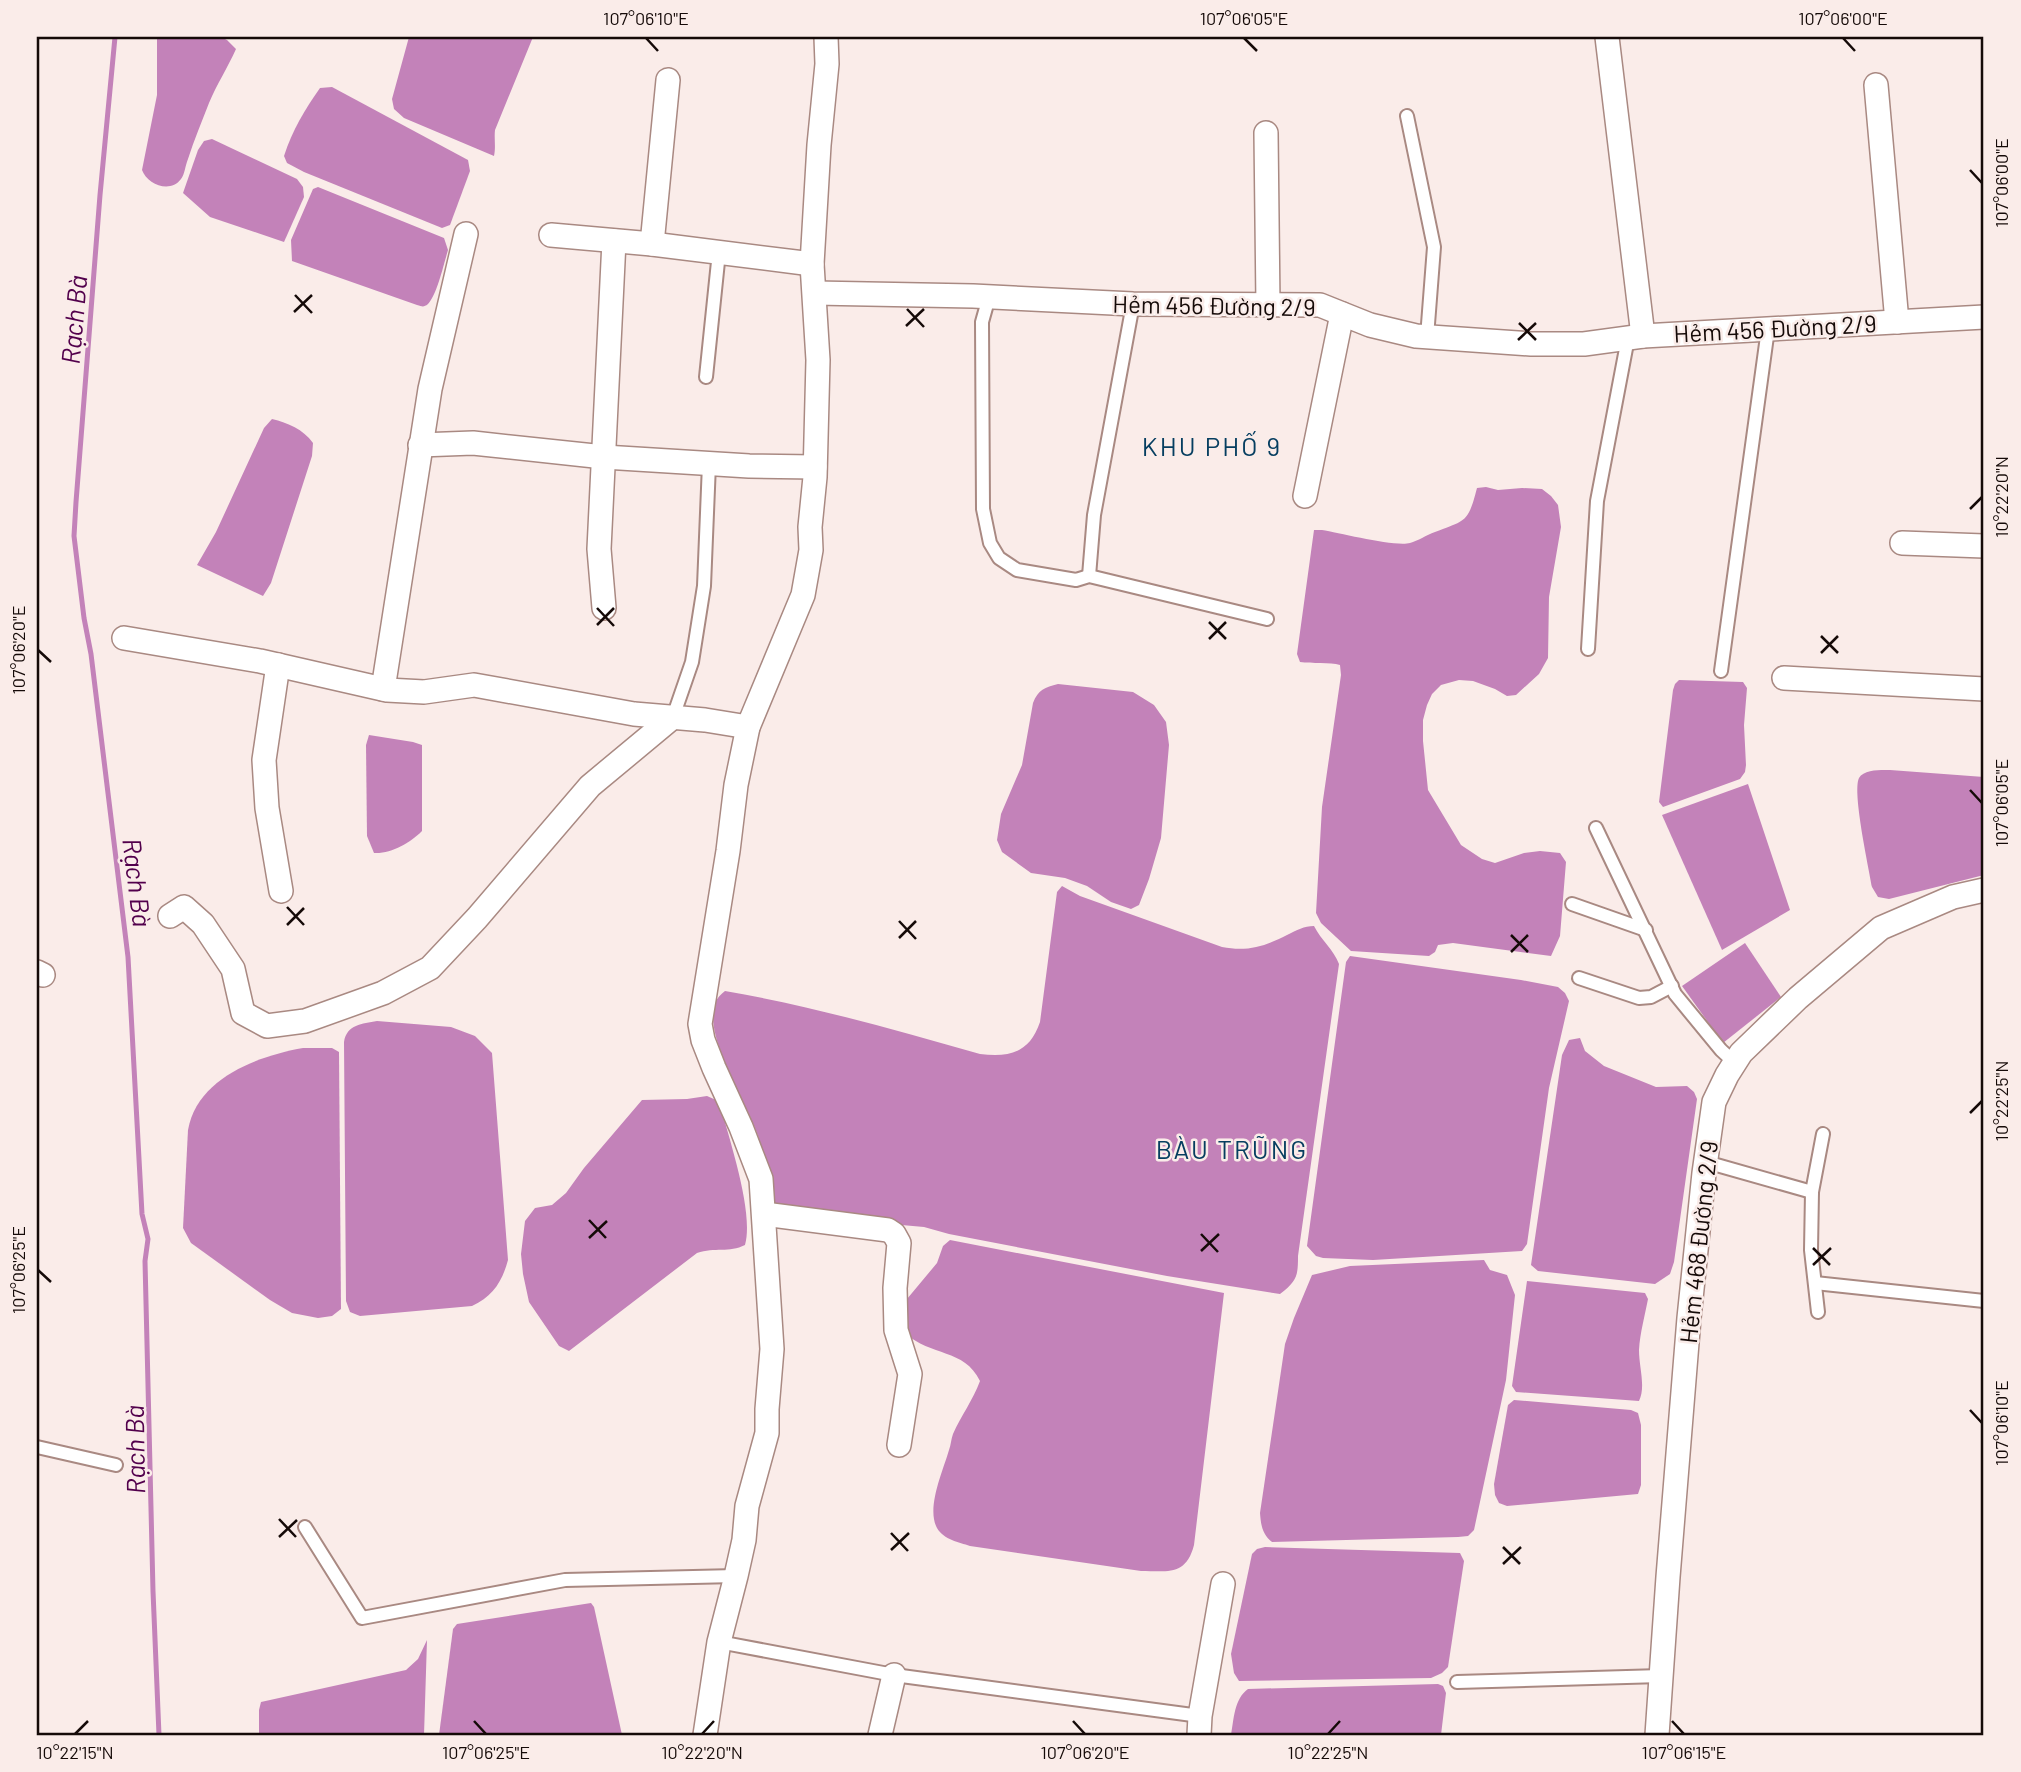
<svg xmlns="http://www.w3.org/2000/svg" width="2021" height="1772" viewBox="0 0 2021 1772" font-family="Barlow,sans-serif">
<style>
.water{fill:#c382b9}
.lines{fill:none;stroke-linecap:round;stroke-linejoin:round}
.stream{stroke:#c382b9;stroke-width:5}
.lane-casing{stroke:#a98982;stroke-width:16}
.street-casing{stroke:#a98982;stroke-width:26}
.lane{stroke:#fff;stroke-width:12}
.street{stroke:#fff;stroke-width:23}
.ticks{fill:none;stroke:#150a08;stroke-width:2.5}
.labels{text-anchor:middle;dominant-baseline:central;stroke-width:5;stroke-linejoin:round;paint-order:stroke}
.street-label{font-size:24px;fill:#150a08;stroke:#faece9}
.water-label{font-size:26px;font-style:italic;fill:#52004c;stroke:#faece9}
.neighbourhood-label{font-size:26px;letter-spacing:2px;fill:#063e60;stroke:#faece9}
.neatline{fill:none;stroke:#150a08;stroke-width:2.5}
.ticks-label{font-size:18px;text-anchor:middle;fill:#150a08}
</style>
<rect width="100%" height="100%" fill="#faece9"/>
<g class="water">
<path d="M157 37H221L227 40 236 49C228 67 217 84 209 103 202 121 194 140 188 159 185 166 185 174 181 179 170 194 147 184 142 170L157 95Z"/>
<path d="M409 37H533L495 130C494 139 496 147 494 156L404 118 394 109 392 99Z"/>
<path d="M332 87 468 160 470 171 450 225 442 228 304 172 287 163 284 156C292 131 305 109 320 88Z"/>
<polygon points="212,139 297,179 303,187 304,197 284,242 210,217 183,193 198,150 204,141"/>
<path d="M318 187 444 238 448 250C444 263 437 295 428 304 423 308 422 306 417 305L292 261 291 240 313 189Z"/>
<path d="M272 419C288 423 303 429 313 443L312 456 271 583 263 596 197 565 216 532 264 428Z"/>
<path d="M1486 487 1498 490 1522 488 1542 489 1551 496 1558 505 1561 527 1549 597 1548 658 1539 674 1516 695 1507 696 1495 689 1473 681 1459 680 1441 685 1432 694 1427 705 1423 720V741L1428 790 1461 845 1482 859 1495 863 1524 853 1540 851 1560 853 1566 862 1560 936 1551 956 1453 943 1438 945 1435 952 1429 956 1351 951 1321 923 1316 913 1322 807 1341 675 1340 665C1330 662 1312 664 1300 662L1297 654 1314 530H1322C1340 533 1395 547 1410 543 1418 541 1426 535 1435 532 1466 520 1468 523 1477 488Z"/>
<polygon points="1679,680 1743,682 1747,688 1744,725 1746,765 1745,772 1740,779 1663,807 1659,802 1673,690 1675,684"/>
<path d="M1058 684 1133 692 1154 705 1166 722 1169 745 1161 838 1149 879 1139 905 1131 909 1111 902 1087 886 1065 878 1031 873 1002 852 997 840 1001 814 1022 765 1033 703C1038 690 1045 687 1058 684Z"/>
<path d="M369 735 413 742 422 745V831C410 843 391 854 374 853L367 836 366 745Z"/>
<path d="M1890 770 1984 777V875L1889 899 1878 897 1872 887C1869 868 1852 792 1859 778 1864 769 1882 770 1890 770Z"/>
<polygon points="1748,784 1790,910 1722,950 1662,815"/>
<path d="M1062 886 1080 896 1222 947C1248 952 1265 946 1287 935 1297 930 1304 926 1314 926 1321 940 1334 950 1339 964L1298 1256C1298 1276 1297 1281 1280 1294L1167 1276 949 1234 924 1227 823 1218 775 1205C765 1184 766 1159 758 1136 747 1102 703 1037 715 1003 717 998 721 994 725 991 812 1006 896 1030 980 1054 1010 1058 1030 1052 1040 1022L1057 892Z"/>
<polygon points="1745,943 1781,997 1723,1043 1682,986"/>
<polygon points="1350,956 1521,980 1558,987 1565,993 1569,1001 1549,1088 1527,1244 1522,1251 1373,1260 1323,1258 1316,1256 1307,1246 1346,962"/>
<path d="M377 1021 451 1027 475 1036 492 1053 508 1260C502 1282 493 1296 472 1306L360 1316 350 1312 346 1301 344 1042C347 1024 362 1024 377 1021Z"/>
<polygon points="1580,1038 1585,1051 1604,1066 1656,1087 1687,1086 1694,1092 1697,1099 1674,1262 1670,1274 1655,1284 1538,1271 1531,1265 1562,1055 1569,1040"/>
<path d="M303 1048H332L339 1052 341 1309 332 1316 318 1318 292 1313 270 1300 191 1243 183 1228 188 1130C197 1078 258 1056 303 1048Z"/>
<path d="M707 1096 716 1100 721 1108C730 1142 754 1213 745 1245 729 1253 715 1247 697 1253L569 1351 559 1346 529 1302 523 1274 521 1254 525 1221 535 1208 552 1205 566 1193 584 1168 642 1100 687 1099Z"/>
<path d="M950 1240 1224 1293 1194 1545C1186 1576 1168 1571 1141 1571L970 1546C959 1542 944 1540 937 1528 926 1508 943 1471 949 1450 951 1445 951 1439 953 1434 961 1416 973 1400 980 1381 964 1348 931 1357 905 1333L904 1309 907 1299 937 1263 943 1246Z"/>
<path d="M1484 1260 1490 1270 1507 1275 1515 1295 1506 1380 1474 1530 1468 1536 1458 1537 1272 1542C1262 1534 1261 1525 1260 1513L1285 1344 1294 1318 1312 1275 1350 1266Z"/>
<path d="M1527 1281 1645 1293 1648 1299C1645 1315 1640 1333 1639 1350 1639 1367 1646 1387 1639 1401L1516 1392 1512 1386Z"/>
<polygon points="1514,1400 1631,1410 1638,1413 1641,1425 1641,1485 1638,1494 1507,1506 1499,1503 1495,1495 1494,1484 1508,1405"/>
<polygon points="1265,1547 1460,1553 1464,1561 1448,1667 1442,1673 1431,1678 1239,1681 1234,1673 1231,1654 1252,1554 1257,1549"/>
<polygon points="591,1603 594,1607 622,1735 439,1735 453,1629 457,1624"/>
<polygon points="427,1640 424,1735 259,1735 259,1710 261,1702 406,1670 418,1659"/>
<path d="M1438 1684 1443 1686 1446 1693 1441 1735H1231C1234 1719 1234 1699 1248 1689Z"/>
</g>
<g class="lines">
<polyline class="stream" points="115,37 100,195 76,502 74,536 84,618 91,654 128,957 142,1214 148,1239 145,1261 153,1591 159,1735"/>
<g class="lane-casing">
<g id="lane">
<polyline points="1407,116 1434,247 1427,337"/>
<polyline points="989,297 982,322 983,509 990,543 999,558 1017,570 1076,580 1089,576 1267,619"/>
<polyline points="706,377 719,252"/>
<polyline points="1089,576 1094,515 1133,304"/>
<polyline points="1588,649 1597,501 1628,338"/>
<polyline points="1721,671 1768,329"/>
<polyline points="673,717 692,662 704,586 709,464"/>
<polyline points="1596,828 1675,994 1721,1050 1735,1063"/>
<polyline points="1572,904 1646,930"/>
<polyline points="1579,978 1639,998 1651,997 1672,986"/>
<polyline points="1706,1162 1812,1192"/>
<polyline points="1815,1283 1984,1301"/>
<polyline points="1818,1312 1811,1250 1812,1192 1823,1134"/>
<polyline points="37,1447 116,1465"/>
<polyline points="305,1527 362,1618 565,1580 736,1576"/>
<polyline points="719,1642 894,1675 1200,1716"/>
<polyline points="1457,1682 1661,1676"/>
</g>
</g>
<g class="street-casing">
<g id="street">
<polyline points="1607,37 1643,336"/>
<polyline points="1876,85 1897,322"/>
<polyline points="1266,133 1268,305"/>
<polyline points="551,235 652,244 812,264"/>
<polyline points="652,244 668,80"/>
<polyline points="815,293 973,296 1133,304 1320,305 1370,325 1416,336 1531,344 1584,344 1643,336 1984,317"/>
<polyline points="420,445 473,443 604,457 749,466 815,467"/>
<polyline points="1305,496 1342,314"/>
<polyline points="1902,543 1984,546"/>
<polyline points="604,608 599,549 614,241"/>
<polyline points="124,638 260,661 387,690 424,692 474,685 634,714 705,720 748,727"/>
<polyline points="278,665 264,760 267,808 281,891"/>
<polyline points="1784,678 1984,689"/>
<polyline points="383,689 430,389 466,234"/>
<polyline points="170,916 184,907 203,924 233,969 243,1013 267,1026 305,1021 383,993 430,968 477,918 590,786 673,717"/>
<polyline points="37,972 43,975"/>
<polyline points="764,1214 888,1230 894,1234 899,1243 895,1288 896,1330 910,1374 899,1445"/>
<polyline points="705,1735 719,1642 736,1576 744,1540 747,1506 767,1433 767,1409 772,1349 761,1179 741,1127 714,1068 703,1040 700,1024 728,851 736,785 748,727 803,595 811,550 810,527 815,477 818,360 812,264 819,145 827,64 826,37"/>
<polyline points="880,1735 894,1675"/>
<polyline points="1199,1735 1200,1716 1223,1584"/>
<polyline points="1657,1735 1668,1577 1689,1318 1704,1173 1714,1102 1727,1075 1741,1053 1798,998 1881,928 1953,897 1984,890"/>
</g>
</g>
<use href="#lane" class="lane"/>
<use href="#street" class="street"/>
</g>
<path class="ticks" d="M646 38 658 51M1244 38 1257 51M1843 38 1855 51M1970 170 1982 183M295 295 312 313M907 309 924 327M294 312 312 295M1519 323 1536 340M906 326 924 309M1518 340 1536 323M1970 509 1982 497M597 608 614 626M1209 622 1226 639M597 625 614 608M1821 636 1838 653M1209 639 1226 622M38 650 51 662M1821 653 1838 636M1970 790 1982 803M287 907 304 925M899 921 916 939M287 925 304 908M1511 935 1528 952M899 938 916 921M1511 952 1528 935M1970 1113 1982 1101M589 1220 606 1238M1201 1234 1218 1252M589 1238 607 1221M1813 1248 1830 1265M1201 1251 1219 1234M1813 1265 1831 1248M38 1270 51 1282M1970 1410 1982 1423M279 1519 296 1537M891 1533 908 1551M279 1537 297 1520M1503 1547 1520 1564M891 1550 909 1533M1503 1564 1521 1547M474 1721 486 1734M1073 1721 1085 1734M1672 1721 1684 1734M75 1734 88 1721M702 1734 714 1721M1328 1734 1340 1721"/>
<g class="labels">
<g class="street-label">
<text transform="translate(1214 305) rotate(1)">Hẻm 456 Đường 2/9</text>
<text transform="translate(1775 328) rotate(-3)">Hẻm 456 Đường 2/9</text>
<text transform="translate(1698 1242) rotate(-84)">Hẻm 468 Đường 2/9</text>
</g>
<g class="water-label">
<text transform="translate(73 320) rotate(-85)">Rạch Bà</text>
<text transform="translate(138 882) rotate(83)">Rạch Bà</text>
<text transform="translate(134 1450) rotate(-91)">Rạch Bà</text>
</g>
<g class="neighbourhood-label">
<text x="1212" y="445">KHU PHỐ 9</text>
<text x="1232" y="1148">BÀU TRŨNG</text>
</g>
</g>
<rect width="2021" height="1772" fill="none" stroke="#faece9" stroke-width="77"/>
<rect x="38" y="38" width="1944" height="1696" class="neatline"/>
<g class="ticks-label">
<text x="646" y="25">107°06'10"E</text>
<text x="1244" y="25">107°06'05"E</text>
<text x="1843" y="25">107°06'00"E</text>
<text transform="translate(2002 183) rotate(-90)" y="6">107°06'00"E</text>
<text transform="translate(2002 497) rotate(-90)" y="6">10°22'20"N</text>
<text transform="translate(19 650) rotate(-90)" y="6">107°06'20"E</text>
<text transform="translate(2002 803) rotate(-90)" y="6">107°06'05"E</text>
<text transform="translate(2002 1101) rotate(-90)" y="6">10°22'25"N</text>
<text transform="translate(19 1270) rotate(-90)" y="6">107°06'25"E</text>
<text transform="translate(2002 1423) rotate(-90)" y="6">107°06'10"E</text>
<text x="75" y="1759">10°22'15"N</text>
<text x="486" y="1759">107°06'25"E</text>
<text x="702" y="1759">10°22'20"N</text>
<text x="1085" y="1759">107°06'20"E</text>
<text x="1328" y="1759">10°22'25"N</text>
<text x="1684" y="1759">107°06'15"E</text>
</g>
</svg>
